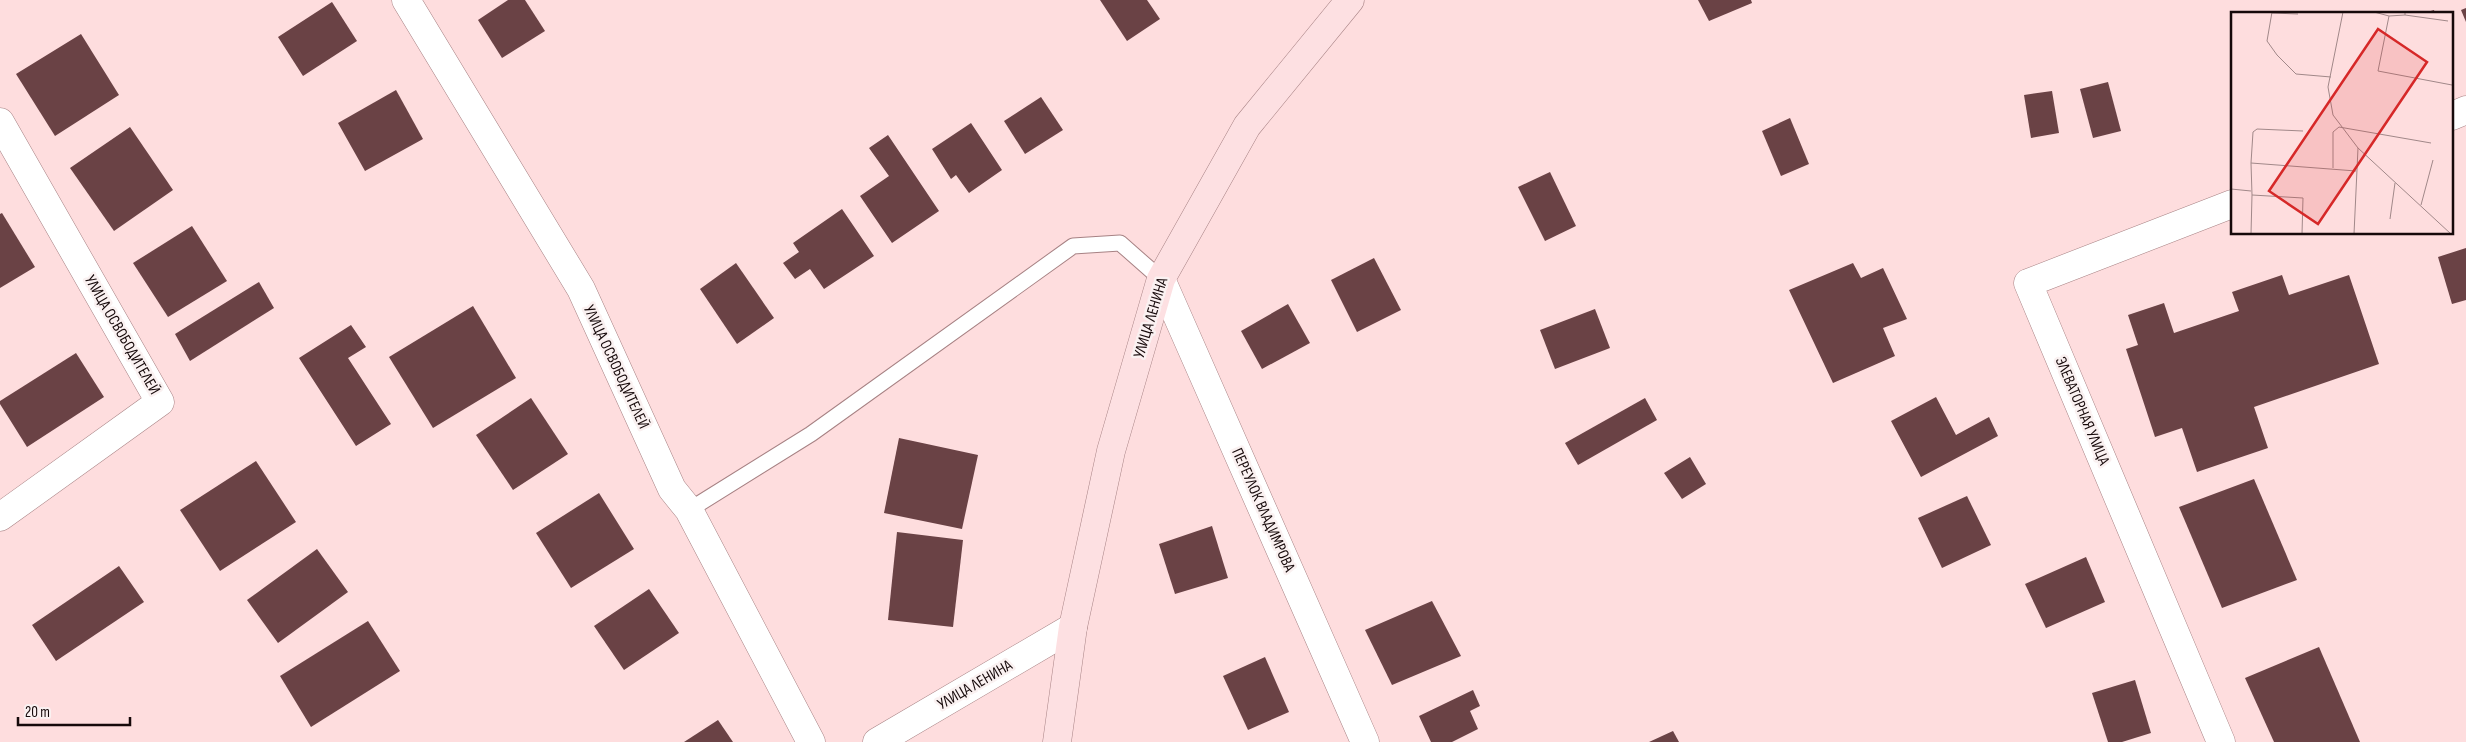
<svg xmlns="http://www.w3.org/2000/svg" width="2466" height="742" viewBox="0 0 2466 742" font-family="'Sofia Sans Condensed',sans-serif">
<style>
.building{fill:#6a4245}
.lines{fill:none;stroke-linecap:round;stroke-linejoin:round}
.service-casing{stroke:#a78284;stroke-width:17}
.minor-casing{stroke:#a78284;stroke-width:29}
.secondary-casing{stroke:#a78284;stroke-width:29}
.service{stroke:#fff;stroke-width:15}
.minor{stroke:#fff;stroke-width:28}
.secondary{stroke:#fde0e2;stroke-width:28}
.labels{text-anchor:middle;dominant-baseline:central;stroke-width:5;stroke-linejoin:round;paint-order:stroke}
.street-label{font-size:16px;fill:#16090a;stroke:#faf1f1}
.inset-road{fill:none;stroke:#a18889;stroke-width:1}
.view{fill:#d62828;fill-opacity:0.15;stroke:#d62828;stroke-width:2.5}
.inset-edge{fill:none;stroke:#16090a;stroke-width:2.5}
</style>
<rect width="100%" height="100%" fill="#feddde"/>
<g class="building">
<polygon points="508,0 525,0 545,31 502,58 478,20"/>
<polygon points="1100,0 1147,0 1160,19 1127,41"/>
<polygon points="1698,0 1751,0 1752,3 1709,21"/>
<polygon points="332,2 357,41 303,76 278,37"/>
<polygon points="2466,8 2466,22 2461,10"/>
<polygon points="2434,10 2435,14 2424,14 2424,13"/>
<polygon points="81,34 119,95 55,136 16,74"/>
<polygon points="2108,82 2121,131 2093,138 2080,89"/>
<polygon points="396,90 423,139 365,171 338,123"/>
<polygon points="2052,91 2059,133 2031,138 2024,95"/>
<polygon points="1041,97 1063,130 1025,154 1004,121"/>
<polygon points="1790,118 1809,164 1781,176 1762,131"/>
<polygon points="971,123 1002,170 969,193 956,175 951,179 932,149"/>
<polygon points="130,127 173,190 114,231 70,168"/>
<polygon points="888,135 939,211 892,243 860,196 889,176 869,148"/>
<polygon points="1550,172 1576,226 1545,241 1518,187"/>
<polygon points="842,209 874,256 824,289 810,269 795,279 783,263 799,252 793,243"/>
<polygon points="2,213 35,267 0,288 0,214"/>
<polygon points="192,226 227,281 168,317 133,263"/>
<polygon points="2466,248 2466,300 2452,304 2438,257"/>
<polygon points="1374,258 1401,310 1357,332 1331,280"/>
<polygon points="736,263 774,318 737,344 700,289"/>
<polygon points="1853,263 1861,278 1883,268 1907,319 1883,328 1895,356 1833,383 1789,290"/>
<polygon points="2282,275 2289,295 2349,275 2379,364 2254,407 2268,448 2197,472 2182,428 2155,437 2126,349 2138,345 2128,315 2164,303 2174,333 2239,311 2232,292"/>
<polygon points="259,282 274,308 190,361 175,334"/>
<polygon points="1288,304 1310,343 1262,369 1241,331"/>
<polygon points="473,306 516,378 433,428 389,357"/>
<polygon points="1595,309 1610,348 1555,369 1540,330"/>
<polygon points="351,325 366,347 348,358 391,424 356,446 299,358"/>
<polygon points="76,353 104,397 27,447 0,404 0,401"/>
<polygon points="1936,397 1956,435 1989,417 1998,436 1921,477 1891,421"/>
<polygon points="531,398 568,454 513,490 476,435"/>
<polygon points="1645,398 1657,420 1578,465 1565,443"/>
<polygon points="899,438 978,455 962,529 884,513"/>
<polygon points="1690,457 1706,484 1682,499 1664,473"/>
<polygon points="256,461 296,522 220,571 180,510"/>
<polygon points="2254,479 2297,580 2222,608 2179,507"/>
<polygon points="599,493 634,549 571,588 536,533"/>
<polygon points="1967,496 1991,545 1942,568 1918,518"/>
<polygon points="1212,526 1228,578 1175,594 1159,544"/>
<polygon points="897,532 963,540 953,627 888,620"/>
<polygon points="317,549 348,592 278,643 247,600"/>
<polygon points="2086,557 2105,602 2046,628 2025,584"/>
<polygon points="119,566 144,602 56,661 32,625"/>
<polygon points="649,589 679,633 624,670 594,626"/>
<polygon points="1432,601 1461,656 1392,685 1365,630"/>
<polygon points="368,621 400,671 311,727 280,676"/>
<polygon points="2319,647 2360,742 2274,742 2245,678"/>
<polygon points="1265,657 1289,712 1248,730 1223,676"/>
<polygon points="2135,680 2151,733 2122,742 2108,742 2092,693"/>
<polygon points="1473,690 1480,706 1470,711 1478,729 1452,742 1431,742 1419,716"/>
<polygon points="718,720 733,742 684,742"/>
<polygon points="1673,731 1679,742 1649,742"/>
</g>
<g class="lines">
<g class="service-casing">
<polyline id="service" points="689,510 811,434 1073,246 1120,243 1161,279"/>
</g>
<g class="minor-casing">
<g id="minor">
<polyline points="406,0 581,289 672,489 689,510 811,742"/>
<polyline points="2452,116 2466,110"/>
<polyline points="0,122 160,402 0,517"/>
<polyline points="1161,279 1365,742"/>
<polyline points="877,742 1073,627"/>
<polyline points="2221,742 2028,283 2232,204"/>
</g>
</g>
<g class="secondary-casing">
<polyline id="secondary" points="1057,742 1073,627 1111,451 1161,279 1247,126 1350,0"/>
</g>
<use href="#service" class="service"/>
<use href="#minor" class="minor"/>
<use href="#secondary" class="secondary"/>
</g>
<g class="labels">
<g class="street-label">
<text transform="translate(1151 318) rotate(-73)">УЛИЦА ЛЕНИНА</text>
<text transform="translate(122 335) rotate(60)">УЛИЦА ОСВОБОДИТЕЛЕЙ</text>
<text transform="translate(616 367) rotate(65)">УЛИЦА ОСВОБОДИТЕЛЕЙ</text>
<text transform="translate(2082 411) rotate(67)">ЭЛЕВАТОРНАЯ УЛИЦА</text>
<text transform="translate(1263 510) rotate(66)">ПЕРЕУЛОК ВЛАДИМРОВА</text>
<text transform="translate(975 685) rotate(-30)">УЛИЦА ЛЕНИНА</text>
</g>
</g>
<g transform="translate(2231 12)">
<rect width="222" height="222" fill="#feddde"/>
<path class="inset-road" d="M41 0 36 29 46 43 65 62 100 65M112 0 97 75 102 103 127 136 220 222M143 0 158 4 174 3V0M41 1 67 2M174 3 217 9M158 4 147 59 221 73M72 119 26 117 22 120 20 151 125 159M20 151 21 183 72 186 71 222M102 156V120L108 115 200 131M0 177 20 179M190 193 202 148M159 207 164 171M20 222 21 183M123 222 127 136"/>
<path class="view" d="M147 17 196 50 87 212 38 179Z"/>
<rect width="222" height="222" class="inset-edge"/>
</g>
<path d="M18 717v8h112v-8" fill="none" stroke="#16090a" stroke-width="2.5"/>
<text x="25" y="717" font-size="15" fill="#16090a" stroke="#faf1f1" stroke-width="4" paint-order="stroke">20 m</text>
</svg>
